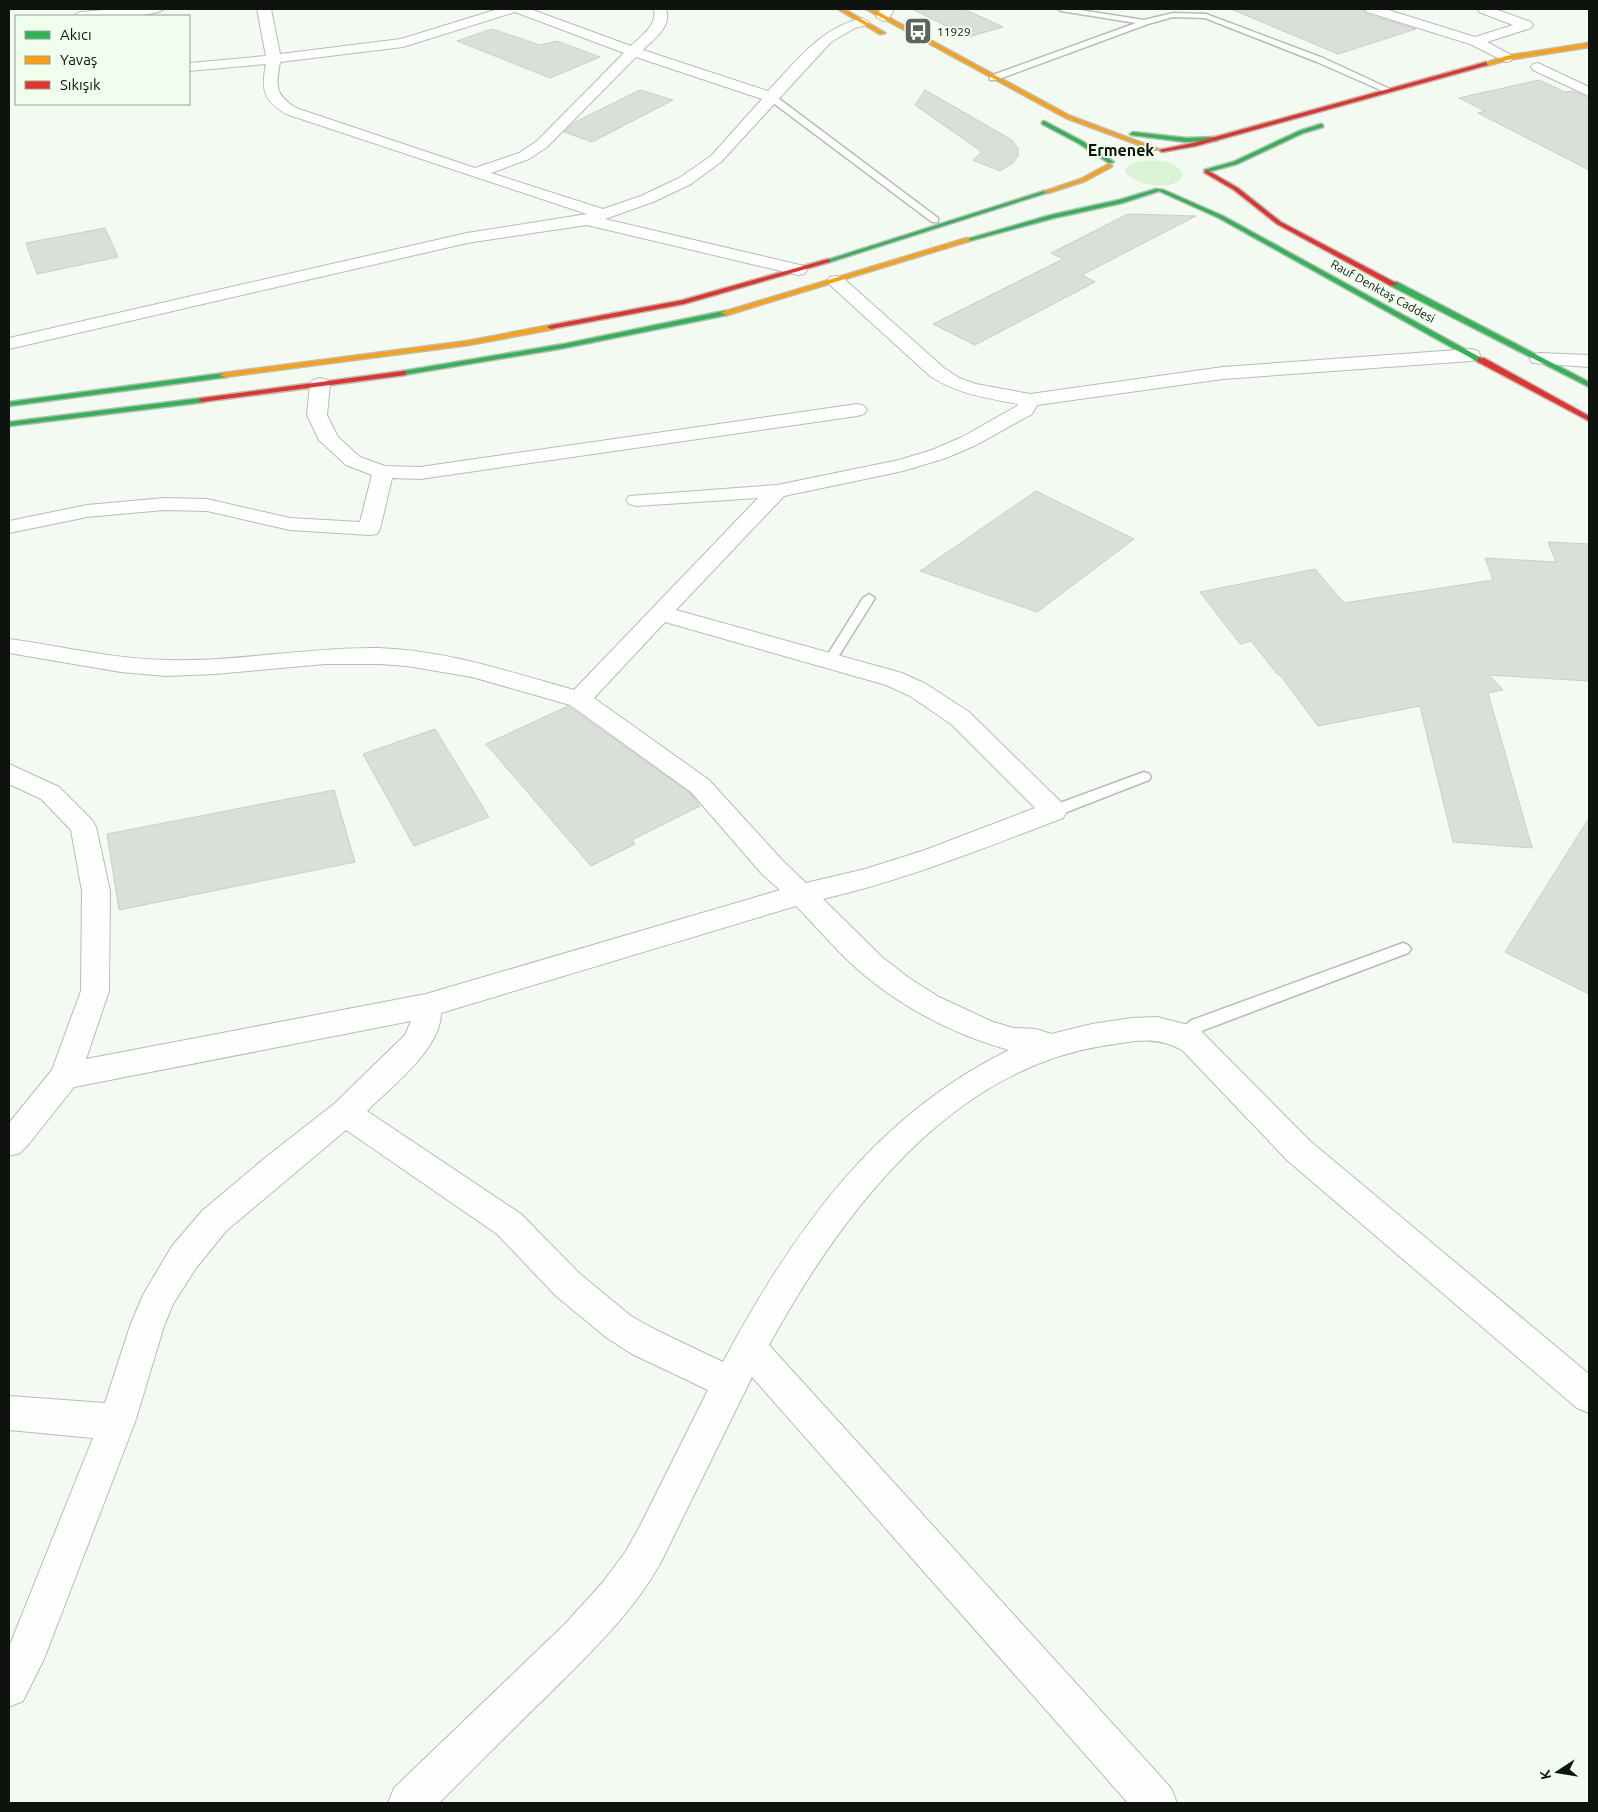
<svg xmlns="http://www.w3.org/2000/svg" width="1598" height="1812" viewBox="0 0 1598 1812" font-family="Ubuntu,sans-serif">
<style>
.green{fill:#daf2d6}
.building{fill:#dae0d9;stroke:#c8cfc7}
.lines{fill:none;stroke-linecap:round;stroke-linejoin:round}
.lane-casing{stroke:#b7bdb6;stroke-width:3}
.street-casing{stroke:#b7bdb6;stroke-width:2}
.fast-casing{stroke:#b7bdb6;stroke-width:3}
.slow-casing{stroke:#b7bdb6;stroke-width:3}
.jam-casing{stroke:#b7bdb6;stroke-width:3}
.lane{fill:#fdfefd;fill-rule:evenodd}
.street{fill:#fdfefd;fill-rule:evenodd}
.fast{fill:#30b455;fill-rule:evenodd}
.slow{fill:#ff9f0a;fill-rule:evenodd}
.jam{fill:#e5322d;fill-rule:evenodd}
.labels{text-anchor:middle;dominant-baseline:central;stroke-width:4;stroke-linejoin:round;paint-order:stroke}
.far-poi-label{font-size:12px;fill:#0e130e;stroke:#effeed;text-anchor:start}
.far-street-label{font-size:12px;fill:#0e130e;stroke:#effeed}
.far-district-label{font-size:16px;font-weight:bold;fill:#0e130e;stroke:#effeed}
</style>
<rect width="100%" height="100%" fill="#f2faf1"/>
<path class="green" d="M1143 161C1156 160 1176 160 1183 174 1177 193 1135 186 1125 172 1126 164 1135 162 1143 161Z"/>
<g class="building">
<polygon points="912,9 964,9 1003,27 968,37"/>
<polygon points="1231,9 1363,9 1366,14 1416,29 1338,54"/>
<polygon points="492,29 540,45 557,41 600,57 550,78 457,41"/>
<polygon points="1539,80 1565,92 1573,91 1589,98 1589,170 1478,113 1485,111 1459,98"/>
<polygon points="640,90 673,100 592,142 564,132 575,122"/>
<polygon points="925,90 1012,140 1018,148 1018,156 1013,163 1000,171 973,160 982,152 915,105"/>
<polygon points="1128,214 1196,216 1082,275 1095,282 975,345 933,324 1063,259 1051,253"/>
<polygon points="105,228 118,257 37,274 26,243"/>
<polygon points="1036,491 1134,539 1037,612 920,571"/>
<polygon points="1548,542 1589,544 1589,681 1489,675 1503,690 1488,693 1532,848 1453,842 1420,706 1318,726 1280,675 1278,675 1251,641 1240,644 1200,592 1315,569 1344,603 1493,580 1485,558 1556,562"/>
<polygon points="568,706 690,793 700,806 632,840 635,844 591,866 486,744"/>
<polygon points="435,729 489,817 414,846 363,754"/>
<polygon points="334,790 355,862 119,910 107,834"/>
<polygon points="1589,818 1589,994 1505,952"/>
</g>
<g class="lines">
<g class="lane-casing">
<g id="lane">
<polygon points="1058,9 1073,9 1144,20 1173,13 1206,14 1323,58 1392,90 1385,92 1317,62 1205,18 1173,17 1148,24 996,80 990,80 990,76 1136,23 1061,11"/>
<polygon points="768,95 774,95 938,218 938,222 932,222 768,99"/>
<polygon points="869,594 875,598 835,662 834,665 824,665 823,662 863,598"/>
<polygon points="1144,772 1149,774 1151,777 1149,780 1059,815 1049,815 1047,811 1049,807"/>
<path d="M1403 943 1408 945 1411 949 1408 953 1204 1030C1195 1035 1189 1043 1178 1040L1176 1035 1178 1030 1192 1020Z"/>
</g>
</g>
<g class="street-casing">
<g id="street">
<path d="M116 9H164C156 18 88 17 73 16L80 12Z"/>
<path d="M257 9H271L280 54 401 39 498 9H530L631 46C642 35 657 26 654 9H666C672 27 654 39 643 50L768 91C797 61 820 28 862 18L869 22 867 25 855 28 831 42 721 162 691 184 653 202 605 219 804 266 807 270 804 274 798 275 587 225 467 243 9 349V338L467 233 587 214 286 114C263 100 261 90 266 64L189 71V63L266 56ZM515 12 624 53 537 141 519 153 475 168 296 108C274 94 276 86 280 62L403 47ZM636 57 762 99 711 156 679 178 641 196 603 209 491 173 529 159 547 147Z"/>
<polygon points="881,9 894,9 888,20 883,21 876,17"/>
<polygon points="1365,9 1385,9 1475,37 1513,25 1479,12 1478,9 1495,9 1531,22 1533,25 1531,28 1487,42 1511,55 1513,58 1511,61 1506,62 1470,44 1367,12"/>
<polygon points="1538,63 1589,87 1589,96 1533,70 1531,67 1533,64"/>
<path d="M836 276 842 277 944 368 959 378 976 384 1030 394 1223 367 1471 349 1478 351 1480 355 1478 359 1471 361 1223 379 1037 405 1032 414 976 445 946 458 903 471 784 496 676 610 902 673 926 684 969 712 1063 804 1067 811 1063 818C984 848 906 880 823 899L882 957 909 978 939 997 993 1022 1014 1028 1036 1029 1051 1034 1092 1024 1132 1018 1157 1017 1192 1026 1203 1033 1310 1141 1589 1374V1413L1577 1408 1288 1161 1183 1051C1156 1034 1131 1042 1102 1046 947 1071 839 1217 769 1345L1171 1788 1177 1803H1128L752 1377 660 1564C631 1615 590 1653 549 1694 512 1730 475 1767 439 1803H388L394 1788 565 1624 603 1582 626 1551 641 1524 708 1390 632 1354 607 1338 556 1296 497 1234 346 1130 226 1231 196 1268 173 1304 164 1326 135 1422 44 1659 23 1701 9 1707V1647L93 1438 9 1430V1396L105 1403 130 1326 143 1295 172 1246 202 1211 266 1157 334 1104 405 1035 411 1021 74 1087 28 1145 20 1153 9 1156V1123L52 1070 81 991 82 891 71 830 41 799 9 784V764L59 787 92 820 96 827 110 891 109 991 86 1059 426 994 780 890 762 874 691 792 570 705 472 677 407 666 380 664H325L215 674 166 676 121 672 9 653V639C61 646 113 659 166 660 237 662 307 647 378 648 445 650 510 672 574 690L758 498 636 506 629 504 626 500 629 496 777 485 899 460 932 450 962 437 1017 406 1018 404C987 398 957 394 930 376L830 285 827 281 830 277ZM665 622 886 685 910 696 951 724 1035 808 925 850 865 869 806 883 782 860 709 780 594 698ZM796 906C818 928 839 954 863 974 906 1010 956 1035 1009 1050 874 1116 792 1233 723 1362L656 1330 631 1316 580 1274 521 1214 367 1111C391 1087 441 1049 441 1013Z"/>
<polygon points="1539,353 1589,355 1589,367 1532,363 1530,359 1532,355"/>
<polygon points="320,378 327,380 330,384 327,415 338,437 360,457 385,466 420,467 857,404 864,406 867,410 864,414 857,416 420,479 392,478 380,529 377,534 369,535 290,530 207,511 164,510 87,517 9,533 9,521 87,505 164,498 207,499 290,518 360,522 372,475 346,465 319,440 307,415 310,384 313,380"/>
</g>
</g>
<g class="fast-casing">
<g id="fast">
<polygon points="1044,121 1082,141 1114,162 1109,163 1078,143 1042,124 1042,122"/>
<polygon points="1321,124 1323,125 1323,127 1303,133 1237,164 1207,172 1204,170 1233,162 1299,131"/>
<polygon points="1133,132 1186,138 1216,137 1219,139 1216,141 1186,142 1131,135 1130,134"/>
<polygon points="1156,189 1164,190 1223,216 1485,360 1478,362 1219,218 1159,191 1122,203 1054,218 969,241 964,240 1051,215 1119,200"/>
<polygon points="1044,191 1049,192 830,262 824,261"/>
<polygon points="1391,282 1397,282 1589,382 1589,387 1391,286"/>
<polygon points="724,311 727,311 727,315 564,348 403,375 399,373 403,371 564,344"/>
<polygon points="224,373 227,373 227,377 9,406 9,402"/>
<polygon points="202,398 205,398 205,402 9,426 9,422"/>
</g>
</g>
<g class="slow-casing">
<g id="slow">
<polygon points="838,9 844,9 885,33 880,34"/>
<polygon points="866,9 873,9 1070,116 1158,149 1153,150 1066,118"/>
<polygon points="1589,43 1589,47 1507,60 1486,66 1483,64 1506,56"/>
<polygon points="1109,164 1112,166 1111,167 1085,181 1048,193 1043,192 1081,179"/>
<polygon points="967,238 970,240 969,241 727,315 720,313"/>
<polygon points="551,325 554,325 554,329 468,345 224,377 220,375 224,373 468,341"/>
</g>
</g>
<g class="jam-casing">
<g id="jam">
<polygon points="1486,62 1488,65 1196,146 1162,152 1159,150 1193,143"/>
<polygon points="1207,170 1238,188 1281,222 1398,284 1391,286 1277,224 1234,190 1205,173 1204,172"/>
<polygon points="828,259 830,260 830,262 684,304 551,329 547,327 551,325 683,300"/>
<polygon points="1478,358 1484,358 1589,416 1589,421 1478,362"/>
<polygon points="403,371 406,371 406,375 202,402 198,400 202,398"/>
</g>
</g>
<use href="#lane" class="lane"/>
<use href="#street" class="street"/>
<use href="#fast" class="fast"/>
<use href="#slow" class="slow"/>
<use href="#jam" class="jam"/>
</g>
<defs>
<g id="bus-square" transform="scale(1.4375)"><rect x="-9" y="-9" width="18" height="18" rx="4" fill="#5e645d" stroke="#effeed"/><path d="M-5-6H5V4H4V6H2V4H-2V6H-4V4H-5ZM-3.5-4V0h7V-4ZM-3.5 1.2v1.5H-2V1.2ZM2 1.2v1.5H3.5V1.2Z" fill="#fff"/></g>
</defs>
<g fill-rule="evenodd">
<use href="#bus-square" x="918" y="31"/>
</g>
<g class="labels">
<g class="far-poi-label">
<text x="937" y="31">11929</text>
</g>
<g class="far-street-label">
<text transform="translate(1383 291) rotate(29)">Rauf Denktaş Caddesi</text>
</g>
<g class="far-district-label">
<text x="1121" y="150">Ermenek</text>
</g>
</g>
<rect width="1598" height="1812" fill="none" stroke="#0e130e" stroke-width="20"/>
<rect x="15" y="15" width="175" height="90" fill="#effeed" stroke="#95a094"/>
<rect x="25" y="31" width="25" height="8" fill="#30b455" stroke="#95a094"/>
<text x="60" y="40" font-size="15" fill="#0e130e">Akıcı</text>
<rect x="25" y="56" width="25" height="8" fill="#ff9f0a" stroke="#95a094"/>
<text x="60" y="65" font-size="15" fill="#0e130e">Yavaş</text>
<rect x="25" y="81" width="25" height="8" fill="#e5322d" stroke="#95a094"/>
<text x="60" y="90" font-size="15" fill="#0e130e">Sıkışık</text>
<g transform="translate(1558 1772) rotate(258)" stroke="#effeed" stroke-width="4" paint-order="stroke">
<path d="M0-4L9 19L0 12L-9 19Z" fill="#0e130e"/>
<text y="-8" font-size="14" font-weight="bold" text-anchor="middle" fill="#0e130e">K</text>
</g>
</svg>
